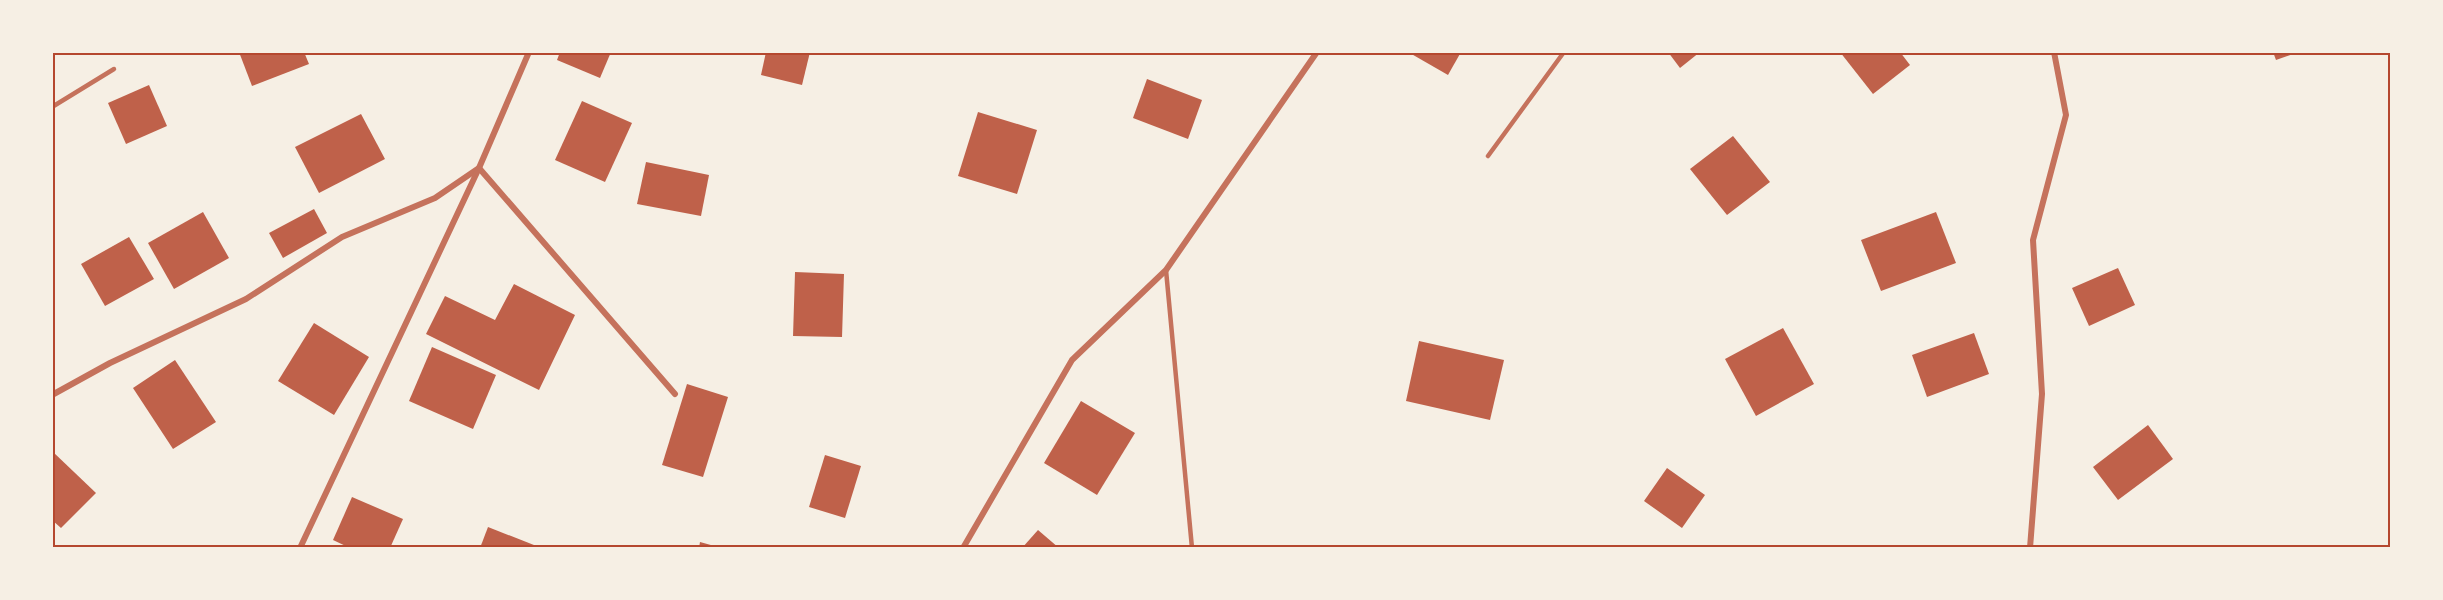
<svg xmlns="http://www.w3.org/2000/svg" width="2443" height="600" viewBox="0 0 2443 600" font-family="Raleway,sans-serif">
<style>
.building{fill:#bf614a}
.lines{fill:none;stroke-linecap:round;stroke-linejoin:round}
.service{stroke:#c5725c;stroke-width:4.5}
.minor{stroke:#c5725c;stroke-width:6}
.neatline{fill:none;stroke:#b5482f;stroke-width:2}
</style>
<rect width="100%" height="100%" fill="#f6efe4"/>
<g class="building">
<polygon points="239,52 304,52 309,64 252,86"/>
<polygon points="560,52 611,52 600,78 557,60"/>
<polygon points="766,52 810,52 802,85 761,75"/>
<polygon points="1408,52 1461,52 1448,75"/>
<polygon points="1668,52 1700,52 1680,68"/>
<polygon points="1840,52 1900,52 1910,65 1873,94"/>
<polygon points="2273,52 2296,52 2296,53 2276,60"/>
<polygon points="1147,79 1202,100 1188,139 1133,118"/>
<polygon points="149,85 167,126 126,144 108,103"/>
<polygon points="582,101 632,123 605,182 555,160"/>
<polygon points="978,112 1037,130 1017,194 958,176"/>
<polygon points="361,114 385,159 319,193 295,147"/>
<polygon points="1733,136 1770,182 1727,215 1690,169"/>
<polygon points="646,162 709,175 701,216 637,204"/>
<polygon points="314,209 327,233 283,258 269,233"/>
<polygon points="203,212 229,258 174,289 148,243"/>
<polygon points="1936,212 1956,263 1881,291 1861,240"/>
<polygon points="129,237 154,279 105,306 81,264"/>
<polygon points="2118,268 2135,305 2089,326 2072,288"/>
<polygon points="795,272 844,274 842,337 793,336"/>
<polygon points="514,284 575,315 539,390 426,334 445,296 495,320"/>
<polygon points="314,323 369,357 334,415 278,381"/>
<polygon points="1783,328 1814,384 1756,416 1725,359"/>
<polygon points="1974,333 1989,374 1927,397 1912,355"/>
<polygon points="1419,341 1504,360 1490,420 1406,401"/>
<polygon points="432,347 496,375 473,429 409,401"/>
<polygon points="175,360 216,422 173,449 133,388"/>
<polygon points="687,384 728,397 703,477 662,465"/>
<polygon points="1081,401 1135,433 1097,495 1044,463"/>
<polygon points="2148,425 2173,459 2118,500 2093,467"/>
<polygon points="52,451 96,493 61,528 52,520"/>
<polygon points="825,455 861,466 845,518 809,507"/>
<polygon points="1667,468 1705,495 1682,528 1644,501"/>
<polygon points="352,497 403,519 390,548 350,548 333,540"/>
<polygon points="488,527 539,547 539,548 480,548"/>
<polygon points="1038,530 1059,548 1022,548"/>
<polygon points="700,542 718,547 718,548 699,548"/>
</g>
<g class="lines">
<g class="service">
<polyline points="52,107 114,69"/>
<polyline points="1488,156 1564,52"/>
<polyline points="1166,270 1192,548"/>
</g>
<g class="minor">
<polyline points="52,395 110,363 246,299 342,237 435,198 479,168 675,394"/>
<polyline points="300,548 479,168 529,52"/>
<polyline points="963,548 1072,360 1166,270 1317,52"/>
<polyline points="2030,548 2042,394 2033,240 2066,115 2054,52"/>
</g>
</g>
<rect width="2443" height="600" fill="none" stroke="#f6efe4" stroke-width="108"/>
<rect x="54" y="54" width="2335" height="492" class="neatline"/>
</svg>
